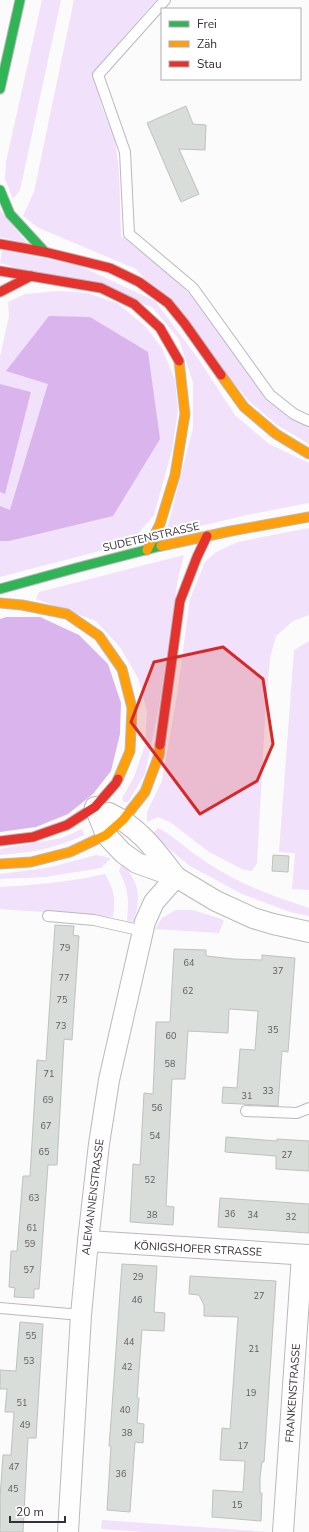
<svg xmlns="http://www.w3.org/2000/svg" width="309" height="1532" viewBox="0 0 309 1532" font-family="'Nunito Sans',sans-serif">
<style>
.green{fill:#f1e1fa}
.water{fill:#d9b4ed}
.building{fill:#d9ddd9;stroke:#bec2bd}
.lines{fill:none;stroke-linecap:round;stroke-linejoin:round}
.lane-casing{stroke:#bbb8bd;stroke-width:12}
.street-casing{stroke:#bbb8bd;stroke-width:22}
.fast-casing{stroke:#bbb8bd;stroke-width:11}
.slow-casing{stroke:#bbb8bd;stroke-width:11}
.jam-casing{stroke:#bbb8bd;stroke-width:11}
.lane{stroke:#fefefe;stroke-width:10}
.street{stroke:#fefefe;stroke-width:20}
.fast{stroke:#30b455;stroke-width:9}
.slow{stroke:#ff9f0a;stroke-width:9}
.jam{stroke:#e5322d;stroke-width:9}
.marked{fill:#d62828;fill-opacity:0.2;stroke:#d62828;stroke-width:3;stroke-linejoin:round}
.labels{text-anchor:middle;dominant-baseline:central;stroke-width:4;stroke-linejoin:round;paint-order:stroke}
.number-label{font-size:9px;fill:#5f5a61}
.street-label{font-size:11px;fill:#362f39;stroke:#fff}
</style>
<rect width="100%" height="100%" fill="#fbfbfb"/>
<g class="green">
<polygon points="42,0 61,0 20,190 13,199 5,179 6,162"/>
<path d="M74 0H156L109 54 100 70 96 84 102 107 115 140 119 171 121 236C148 257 175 277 198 303L276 406 297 422 309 427V444L277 425 248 400 136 269 39 228 23 216 34 192Z"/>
<polygon points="0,210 28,244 0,237"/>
<polygon points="2,250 80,266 155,301 197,357 235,415 269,444 309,463 309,503 247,515 166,534 193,428 193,383 179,339 152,307 0,263"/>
<polygon points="59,291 87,293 117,303 145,326 162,348 175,380 178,411 172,450 154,515 130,543 0,577 0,492 5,493 31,392 0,384 0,357 9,316 8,302 25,294"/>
<polygon points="309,528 309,615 293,621 276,636 270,658 266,702 257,863 252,871 244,870 209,852 170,822 158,817 147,822 147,812 162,781 177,695 190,599 205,562 216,552 238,542"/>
<polygon points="184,555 178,578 159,707 145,774 128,802 124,802 122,798 134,777 145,745 147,711 138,678 120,647 96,621 36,599 39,592"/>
<polygon points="309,641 309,890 292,889 295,853 279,852 294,650"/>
<path d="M159 828C177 839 191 853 209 864 242 885 272 896 309 908V916L290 912 242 894 190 866 151 834Z"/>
<path d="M82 829 84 835C57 848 30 853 0 855V849L62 838Z"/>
<polygon points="96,855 111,858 101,868 45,877 0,879 0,874 47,868"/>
<path d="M122 863C140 884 141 895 134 922L127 921C129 901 129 890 119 871Z"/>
<path d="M105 874C114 891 116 897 113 917L0 909V887C36 885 70 882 105 874Z"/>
<polygon points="176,910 193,910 224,920 219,933 155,929 162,918"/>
<polygon points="102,1520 269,1532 145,1532 101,1529"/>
</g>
<g class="water">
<polygon points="49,316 90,317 148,352 160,439 113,516 9,541 0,541 0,506 10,510 48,384 6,371"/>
<polygon points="0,384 31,392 5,494 0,492"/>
<polygon points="6,617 40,617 79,635 108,664 121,703 120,734 111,771 93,794 68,814 36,827 0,832 0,619"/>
</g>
<g class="building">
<polygon points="186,106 193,124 206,125 205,150 179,149 199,194 181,202 147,123"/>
<polygon points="273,855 289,856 288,872 272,871"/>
<polygon points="55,925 74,926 73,935 79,936 72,1040 64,1039 57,1165 48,1165 39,1289 34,1289 34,1298 14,1297 15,1288 9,1287 11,1251 17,1251 23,1176 30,1176 37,1060 46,1061"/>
<polygon points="174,949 206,950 206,956 234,959 262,960 262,955 295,958 288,1052 282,1051 278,1106 222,1103 223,1087 237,1088 240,1049 255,1050 258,1011 229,1009 228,1033 188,1031 185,1079 172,1079 166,1206 174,1207 173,1225 130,1222 133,1164 140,1165 144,1093 153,1094 156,1022 170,1022"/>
<polygon points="226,1137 277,1141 277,1139 309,1141 309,1171 276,1169 276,1156 225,1152"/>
<polygon points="220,1198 309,1204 309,1233 218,1227"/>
<polygon points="122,1264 157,1266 154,1312 165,1313 164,1331 142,1330 137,1398 139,1398 137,1423 144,1424 143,1443 135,1442 130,1512 107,1510 111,1446 109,1446 111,1421"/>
<polygon points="190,1276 276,1281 264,1462 262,1462 260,1477 260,1493 262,1493 261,1521 212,1517 213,1490 243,1492 245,1461 220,1460 222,1428 230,1429 238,1317 204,1316 204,1305 199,1295 189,1294"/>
<polygon points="20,1322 43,1324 36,1438 28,1438 23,1532 0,1532 0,1498 3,1455 11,1455 14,1412 5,1412 7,1389 0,1389 0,1370 16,1371"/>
</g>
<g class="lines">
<g class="lane-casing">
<g id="lane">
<polyline points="165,0 98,75 125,152 129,234 193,288 270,395 294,414 309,421"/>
<polyline points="48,916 94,920 143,931"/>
<polyline points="246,1111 297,1113 309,1108"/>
<polyline points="0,1308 81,1315"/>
</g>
</g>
<g class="street-casing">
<g id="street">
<polyline points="95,807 106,835 123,853 137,863 176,877 216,901 253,918 273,924 309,932"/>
<path d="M109 813C139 827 156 851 176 877"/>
<polyline points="88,1241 309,1255"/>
<polyline points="68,1532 81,1315 88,1241 99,1144 109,1080 145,922 154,902 176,877"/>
<polyline points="283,1532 302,1255"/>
</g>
</g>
<g class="fast-casing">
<g id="fast">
<polyline points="0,89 20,0"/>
<polyline points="0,190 10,214 45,252"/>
<polyline points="0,589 76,568 161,546"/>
</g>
</g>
<g class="slow-casing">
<g id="slow">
<polyline points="221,375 244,407 276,434 309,454"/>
<polyline points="161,546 231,531 309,517"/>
<polyline points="147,550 160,524 175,475 185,414 179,361"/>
<polyline points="0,603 22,605 67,614 99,636 122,669 132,708 130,751 118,779"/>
<polyline points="0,864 31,862 70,852 106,835 123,820 145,792 159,755 160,745"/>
</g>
</g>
<g class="jam-casing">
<g id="jam">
<polyline points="0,244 45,252 110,268 139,282 168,303 185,324 221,375"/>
<polyline points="0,271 101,288 134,304 160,328 179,361"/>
<polyline points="0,292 31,276"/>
<polyline points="160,745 180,601 197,557 207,536"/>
<polyline points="0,841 33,837 67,825 95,807 116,783 118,779"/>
</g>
</g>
<use href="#lane" class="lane"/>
<use href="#street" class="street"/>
<use href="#fast" class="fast"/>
<use href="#slow" class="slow"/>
<use href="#jam" class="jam"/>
</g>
<path class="marked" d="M223 647 263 679 273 744 257 781 200 814 131 722 154 662Z"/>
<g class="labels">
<g class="number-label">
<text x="65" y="948">79</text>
<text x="189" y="963">64</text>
<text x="278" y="971">37</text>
<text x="64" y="978">77</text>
<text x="188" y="991">62</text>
<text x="62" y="1000">75</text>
<text x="61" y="1026">73</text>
<text x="273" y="1030">35</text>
<text x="171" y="1036">60</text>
<text x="170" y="1064">58</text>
<text x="49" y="1074">71</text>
<text x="268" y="1091">33</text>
<text x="247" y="1096">31</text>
<text x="48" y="1100">69</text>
<text x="157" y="1108">56</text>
<text x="46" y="1126">67</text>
<text x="155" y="1136">54</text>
<text x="44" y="1152">65</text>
<text x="287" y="1155">27</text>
<text x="150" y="1180">52</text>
<text x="34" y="1198">63</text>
<text x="230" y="1214">36</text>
<text x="152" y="1215">38</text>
<text x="253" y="1215">34</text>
<text x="291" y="1217">32</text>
<text x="32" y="1228">61</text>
<text x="30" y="1244">59</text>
<text x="29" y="1270">57</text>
<text x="138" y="1277">29</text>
<text x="259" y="1296">27</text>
<text x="137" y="1300">46</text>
<text x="31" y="1336">55</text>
<text x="129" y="1342">44</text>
<text x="254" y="1349">21</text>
<text x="29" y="1361">53</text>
<text x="127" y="1367">42</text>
<text x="251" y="1393">19</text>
<text x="22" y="1403">51</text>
<text x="125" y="1410">40</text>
<text x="25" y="1425">49</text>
<text x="127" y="1433">38</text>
<text x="243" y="1446">17</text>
<text x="14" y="1467">47</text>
<text x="121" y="1474">36</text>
<text x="13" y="1489">45</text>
<text x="237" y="1505">15</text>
</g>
<g class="street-label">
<text transform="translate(151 537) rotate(-13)">SUDETENSTRASSE</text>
<text transform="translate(93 1197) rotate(-83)">ALEMANNENSTRASSE</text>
<text transform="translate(198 1249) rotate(3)">KÖNIGSHOFER STRASSE</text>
<text transform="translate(293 1393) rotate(-86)">FRANKENSTRASSE</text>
</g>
</g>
<rect x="161" y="8" width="140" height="72" fill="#ffffff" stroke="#afacb0"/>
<rect x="169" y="21" width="20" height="6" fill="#30b455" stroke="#afacb0"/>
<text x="197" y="28" font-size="12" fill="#362f39">Frei</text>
<rect x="169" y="41" width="20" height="6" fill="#ff9f0a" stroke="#afacb0"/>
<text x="197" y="48" font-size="12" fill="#362f39">Zäh</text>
<rect x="169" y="61" width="20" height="6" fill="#e5322d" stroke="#afacb0"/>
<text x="197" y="68" font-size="12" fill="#362f39">Stau</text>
<path d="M10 1516v6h55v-6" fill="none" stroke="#362f39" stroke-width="2"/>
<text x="16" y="1516" font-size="12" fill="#362f39" stroke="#ffffff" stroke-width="3" paint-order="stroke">20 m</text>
</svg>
